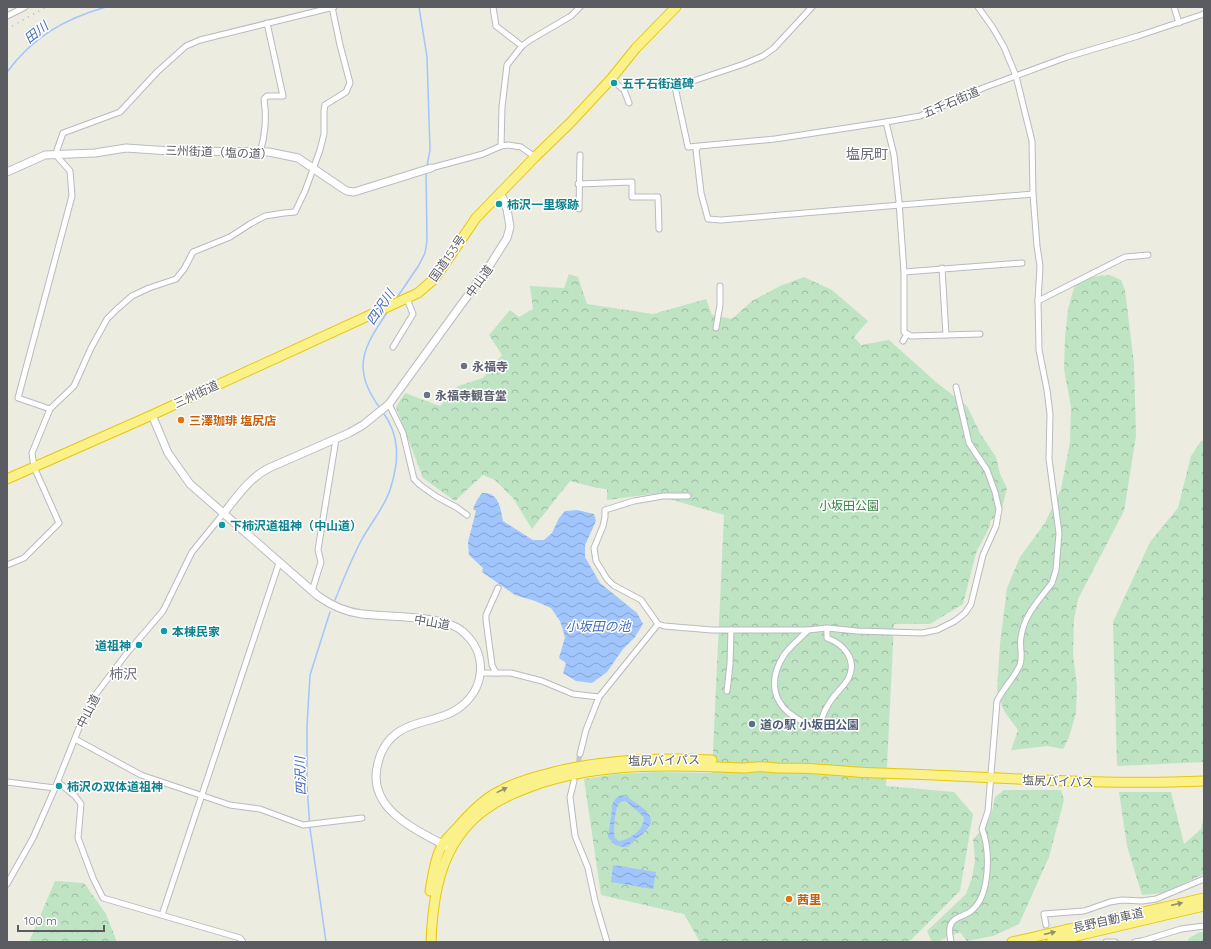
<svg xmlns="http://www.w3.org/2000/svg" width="1211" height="949" viewBox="0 0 1211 949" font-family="Quicksand,'Noto Sans JP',sans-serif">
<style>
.forest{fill:url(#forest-crowns)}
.water{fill:url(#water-waves);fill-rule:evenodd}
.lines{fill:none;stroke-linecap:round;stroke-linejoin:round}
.stream{stroke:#a1c5fd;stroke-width:1.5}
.street-tunnel{stroke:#c8c8c1;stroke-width:5;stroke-dasharray:5 2.5;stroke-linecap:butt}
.street-casing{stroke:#b9bac0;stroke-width:7}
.secondary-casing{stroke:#babcc3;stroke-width:9}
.highway-casing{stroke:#e8c705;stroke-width:11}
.street{stroke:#fff;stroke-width:5}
.secondary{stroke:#fff;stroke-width:7}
.highway{stroke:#faf18a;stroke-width:9}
.rail{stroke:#b4b5b5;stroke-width:1.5;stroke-dasharray:1 5;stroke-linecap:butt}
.oneway{fill:#929070}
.culture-dot{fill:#0f9aa8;stroke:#fff;stroke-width:1.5}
.worship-dot{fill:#6b7280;stroke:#fff;stroke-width:1.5}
.food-dot{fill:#e8710a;stroke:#fff;stroke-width:1.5}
.service-dot{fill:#5c6f8a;stroke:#fff;stroke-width:1.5}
.labels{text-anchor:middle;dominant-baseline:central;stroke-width:3;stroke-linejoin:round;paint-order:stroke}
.culture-label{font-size:12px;font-weight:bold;fill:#0d838f;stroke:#fff;text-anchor:start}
.street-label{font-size:12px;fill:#5a5c62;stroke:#fff}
.worship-label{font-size:12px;font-weight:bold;fill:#5b616d;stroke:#fff;text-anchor:start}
.food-label{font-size:12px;font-weight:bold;fill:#c56008;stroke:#fff;text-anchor:start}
.park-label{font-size:12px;fill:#378447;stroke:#fff}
.service-label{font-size:12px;font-weight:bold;fill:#4e5e75;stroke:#fff;text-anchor:start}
.water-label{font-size:13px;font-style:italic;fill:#446bbf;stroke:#fff}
.quarter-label{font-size:14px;fill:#6b6e74;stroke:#fff}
</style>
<defs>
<pattern id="forest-crowns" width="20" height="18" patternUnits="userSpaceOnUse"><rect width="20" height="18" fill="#bee4c4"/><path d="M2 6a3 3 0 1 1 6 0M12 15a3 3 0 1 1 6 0" fill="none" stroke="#9dbca3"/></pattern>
<pattern id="water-waves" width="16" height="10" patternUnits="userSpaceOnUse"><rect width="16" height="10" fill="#a1c5fd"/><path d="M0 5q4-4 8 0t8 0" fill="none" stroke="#86a3d0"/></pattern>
</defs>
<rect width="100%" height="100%" fill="#ecece1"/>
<g class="forest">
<polygon points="569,274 578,277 587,304 653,314 706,299 712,315 732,319 752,301 780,286 804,277 832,290 868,321 854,337 861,345 889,340 937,383 967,406 980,433 996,457 1000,474 1007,488 1002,508 993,519 990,521 990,526 976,553 963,604 930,624 894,624 886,786 954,792 973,814 960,891 911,940 905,942 700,942 684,914 601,895 584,779 616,774 656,772 712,773 724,515 652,494 607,500 607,489 597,488 570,481 532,529 513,498 495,480 483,475 455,501 423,478 396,407 405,393 440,406 458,386 483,378 502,355 489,335 510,310 519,317 533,309 530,286 564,288"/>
<path d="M1110 275 1121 280 1125 290 1134 364 1136 436 1124 511 1078 599 1074 619 1073 655 1077 686 1076 713 1069 737 1063 749 1048 746 1011 750 1018 730 1004 711 997 690 1000 644 1007 588 1020 557 1045 523 1061 489 1070 442 1071 407 1064 369 1065 338 1068 309 1075 284C1087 277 1097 276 1110 275Z"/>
<polygon points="1201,441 1204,441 1204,762 1117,766 1113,622 1150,542 1178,508 1191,456"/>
<path d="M1004 790H1061L1064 800 1049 857 1019 924 993 936 967 941 960 932 936 942H932L927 931 966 894 972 878 975 860 973 839C989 823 991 819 995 797Z"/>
<polygon points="1119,792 1171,792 1184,844 1201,829 1204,816 1204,874 1163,893 1142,895 1127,846"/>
<polygon points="55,881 84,883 106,914 117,942 29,942"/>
<polygon points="1200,932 1204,932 1204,942 1188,942 1189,938"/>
</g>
<g class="water">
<path d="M482 493C499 492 500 507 503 521L533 540H544L552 533 559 518 565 511 577 510 594 514 596 521 585 545V557L600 583 637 613 643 624 635 637 623 649 607 672 592 683 576 681 563 673 566 663 559 658 565 637 560 621 551 608 535 601 515 595 482 572 483 568 469 555 468 542 476 511 473 509 477 500Z"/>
<path d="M621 795C629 797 634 802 640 806 665 823 641 834 627 847 618 847 614 845 608 837L613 803 616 798ZM624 801 627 802 644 817C644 830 631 839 619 841L615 838C613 832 615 811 618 805 620 802 621 802 624 801Z"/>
<polygon points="613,865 656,872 653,889 611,882"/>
</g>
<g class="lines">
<g class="stream">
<polyline points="419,7 427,57 430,150 427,166"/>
<path d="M7 72C33 37 64 19 106 7"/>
<polyline points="396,299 419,265 425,253 427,241 426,172"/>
<path d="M380 408C350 368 364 347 388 311"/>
<path d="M335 600C343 580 351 560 361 541 370 524 384 508 390 490 399 462 401 436 382 411"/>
<polyline points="326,942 310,828 307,787 307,726 310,675 330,612"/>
</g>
<polyline class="street-tunnel" points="577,769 580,754"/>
<g class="street-casing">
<g id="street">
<polyline points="493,7 496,26 522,46"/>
<polyline points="812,7 774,48 763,56 744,64 675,87 688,147 775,139 886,122 920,116 983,88 1067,57 1138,36 1204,14"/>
<polyline points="1174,7 1179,23"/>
<polyline points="7,16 25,7"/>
<polyline points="611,79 624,90 629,103"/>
<polyline points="886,122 894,155 899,202 904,272 904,332 911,336 980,334"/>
<polyline points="501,146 502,107 507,65 522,46 530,40 571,16 580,7"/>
<polyline points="698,147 696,150 701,193 708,219 721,220 1033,194"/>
<path d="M260 153C265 136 267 117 264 99L267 96H283L267 23"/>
<polyline points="431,168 483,154 501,146 508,145 521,147 535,157"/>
<polyline points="578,184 632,182 632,197 658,197 659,229"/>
<polyline points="579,209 580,155"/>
<polyline points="942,268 946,335"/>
<polyline points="904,272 1022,263"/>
<polyline points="1038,301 1125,257 1148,255"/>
<polyline points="716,328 720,305 720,286"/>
<polyline points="903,341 907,334"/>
<polyline points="393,347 413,314 407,299"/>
<polyline points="389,404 403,433 414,479 420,485 437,497 456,507 467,515"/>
<polyline points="50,409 18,398 72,196 70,171 56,155 57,150 63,133 120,112 157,72 186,46 200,40 334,7"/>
<polyline points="688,496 663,496 634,501 605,510 605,517 603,526 594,548 596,561 607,579 613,585 641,600 658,624 664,626 712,630 808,630 827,628 857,631 922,633 937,630 955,621 965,613 971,604 983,555 996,526 999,509 995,492 987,470 969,443 956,387"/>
<polyline points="7,565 24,558 59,523 34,467 32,453 50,409 74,386 91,348 107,319 117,309 132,296 149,288 176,279 184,269 193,252 230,237 250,224 265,216 284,213 295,212 305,191 320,150 324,134 324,111 325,105 346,92 350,83 340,45 332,7"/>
<polyline points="312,591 321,562 318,550 336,439"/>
<path d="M808 630C801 638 790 646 784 655 771 675 770 697 789 713 798 720 808 725 819 728 821 721 823 713 827 707 832 696 842 689 848 679 858 660 844 644 827 638V628"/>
<polyline points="481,673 511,673 542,681 573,694 599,697"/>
<polyline points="496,673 492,665 486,620 486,615 498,588"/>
<polyline points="727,691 730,664 731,630"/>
<polyline points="75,739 141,775 230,805 260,809 303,825 362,818"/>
<polyline points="580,754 586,730 599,697 658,624"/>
<polyline points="574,781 570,797 575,836 588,868 595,901 607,942"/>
<polyline points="7,782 55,788"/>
<polyline points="58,782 75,796 81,804 78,838 93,878 103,898 240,938 243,942"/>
<polyline points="7,884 33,838 55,788 81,723 96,694 127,653 163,611 192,552 223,514"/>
<polyline points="162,915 279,563"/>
<polyline points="1046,925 1044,914 1084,911 1110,902 1122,900 1142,901 1156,899 1204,879"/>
<path d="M951 942C950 936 948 929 951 924 954 917 965 916 971 911 991 896 990 849 982 829L988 811 997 701C1003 689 1013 679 1019 667 1024 658 1019 647 1021 637 1024 615 1039 600 1052 583L1056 570 1059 533 1049 459 1050 414 1047 390 1039 350 1038 301 1040 266 1037 246 1033 194 1032 141 1016 76 1004 47 993 28 978 7"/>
<polyline points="1106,942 1115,942"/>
<polyline points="1135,942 1142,941 1181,929 1204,926"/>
</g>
</g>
<g class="secondary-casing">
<g id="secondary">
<polyline points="7,172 45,155 95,153 126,148 170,151 269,152 298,158 342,188 347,191 354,192 431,168"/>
<path d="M152 415 168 453 190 484 318 596C332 606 345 612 362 614 388 617 444 615 462 631 489 653 486 691 456 710 439 721 417 720 400 731 389 738 381 750 378 763 365 810 418 830 451 849"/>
<path d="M223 514C237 497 249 478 269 468L349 433 363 425 389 404 490 265 507 238 510 227 507 209 503 198 499 194"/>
</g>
</g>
<g class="highway-casing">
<g id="highway">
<polyline points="7,479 152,415 418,293 433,280 440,271 476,218 535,157 571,122 611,79 636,48 676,7"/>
<path d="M430 891C433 875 435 857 443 844 447 838 452 833 457 828 469 814 482 800 498 792 513 783 530 778 546 774 600 759 656 757 712 760"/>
<path d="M431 942C433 893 441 844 482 812 500 798 521 790 541 783 607 762 674 765 742 768 747 768 751 767 755 767 762 766 770 767 777 768 790 768 804 768 817 769 837 770 858 773 878 773 987 776 1095 786 1204 781"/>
<polyline points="1012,942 1204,898"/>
<polyline points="1051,942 1204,906"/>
</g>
</g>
<use href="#street" class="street"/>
<use href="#secondary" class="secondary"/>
<use href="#highway" class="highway"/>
<polyline class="rail" points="7,29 46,7"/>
</g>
<defs><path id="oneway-solid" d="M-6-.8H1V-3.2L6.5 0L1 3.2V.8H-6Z"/></defs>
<g class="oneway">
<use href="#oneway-solid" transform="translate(502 790) rotate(-26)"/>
<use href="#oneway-solid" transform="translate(1177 904) rotate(-13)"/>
<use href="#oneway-solid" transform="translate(1050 933) rotate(-13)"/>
</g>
<g class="culture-dot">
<circle cx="614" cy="83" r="4"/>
<circle cx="499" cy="204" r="4"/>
<circle cx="222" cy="525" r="4"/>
<circle cx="164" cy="631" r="4"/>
<circle cx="139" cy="645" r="4"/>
<circle cx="59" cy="786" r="4"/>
</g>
<g class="worship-dot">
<circle cx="464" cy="366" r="4"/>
<circle cx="427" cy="395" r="4"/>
</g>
<g class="food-dot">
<circle cx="181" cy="420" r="4"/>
<circle cx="789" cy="899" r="4"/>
</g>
<circle class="service-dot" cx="752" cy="724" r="4"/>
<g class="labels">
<g class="culture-label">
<text x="622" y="83">五千石街道碑</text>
<text x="507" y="204">柿沢一里塚跡</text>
<text x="230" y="525">下柿沢道祖神（中山道）</text>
<text x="172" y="631">本棟民家</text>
<text x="131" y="645" text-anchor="end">道祖神</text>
<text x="67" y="786">柿沢の双体道祖神</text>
</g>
<g class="street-label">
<text transform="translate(951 102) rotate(-23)">五千石街道</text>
<text transform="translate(219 152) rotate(2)">三州街道（塩の道）</text>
<text transform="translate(447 258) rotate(-55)">国道153号</text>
<text transform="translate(479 281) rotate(-54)">中山道</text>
<text transform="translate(196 394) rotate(-25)">三州街道</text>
<text transform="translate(432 622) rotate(10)">中山道</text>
<text transform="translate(88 711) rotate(-63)">中山道</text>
<text transform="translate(664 760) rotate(-1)">塩尻バイパス</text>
<text transform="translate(1058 781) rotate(2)">塩尻バイパス</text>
<text transform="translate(1108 920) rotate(-13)">長野自動車道</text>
</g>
<g class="worship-label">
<text x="472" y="366">永福寺</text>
<text x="435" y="395">永福寺観音堂</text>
</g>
<g class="food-label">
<text x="189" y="420">三澤珈琲 塩尻店</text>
<text x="797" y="899">茜里</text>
</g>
<g class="park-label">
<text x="849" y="505">小坂田公園</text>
</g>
<g class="service-label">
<text x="760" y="724">道の駅 小坂田公園</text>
</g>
<g class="water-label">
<text transform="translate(36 32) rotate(-38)">田川</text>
<text transform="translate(380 307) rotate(-56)">四沢川</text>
<text x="598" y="626">小坂田の池</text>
<text transform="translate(300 776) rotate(-92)">四沢川</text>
</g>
<g class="quarter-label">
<text x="867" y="154">塩尻町</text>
<text x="123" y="674">柿沢</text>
</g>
</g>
<rect width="1211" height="949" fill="none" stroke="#5a5c62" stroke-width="16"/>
<path d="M18 925v6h86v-6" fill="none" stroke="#5a5c62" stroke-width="2"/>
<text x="24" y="925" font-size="12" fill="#5a5c62" stroke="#ffffff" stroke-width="3" paint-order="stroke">100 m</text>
</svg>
